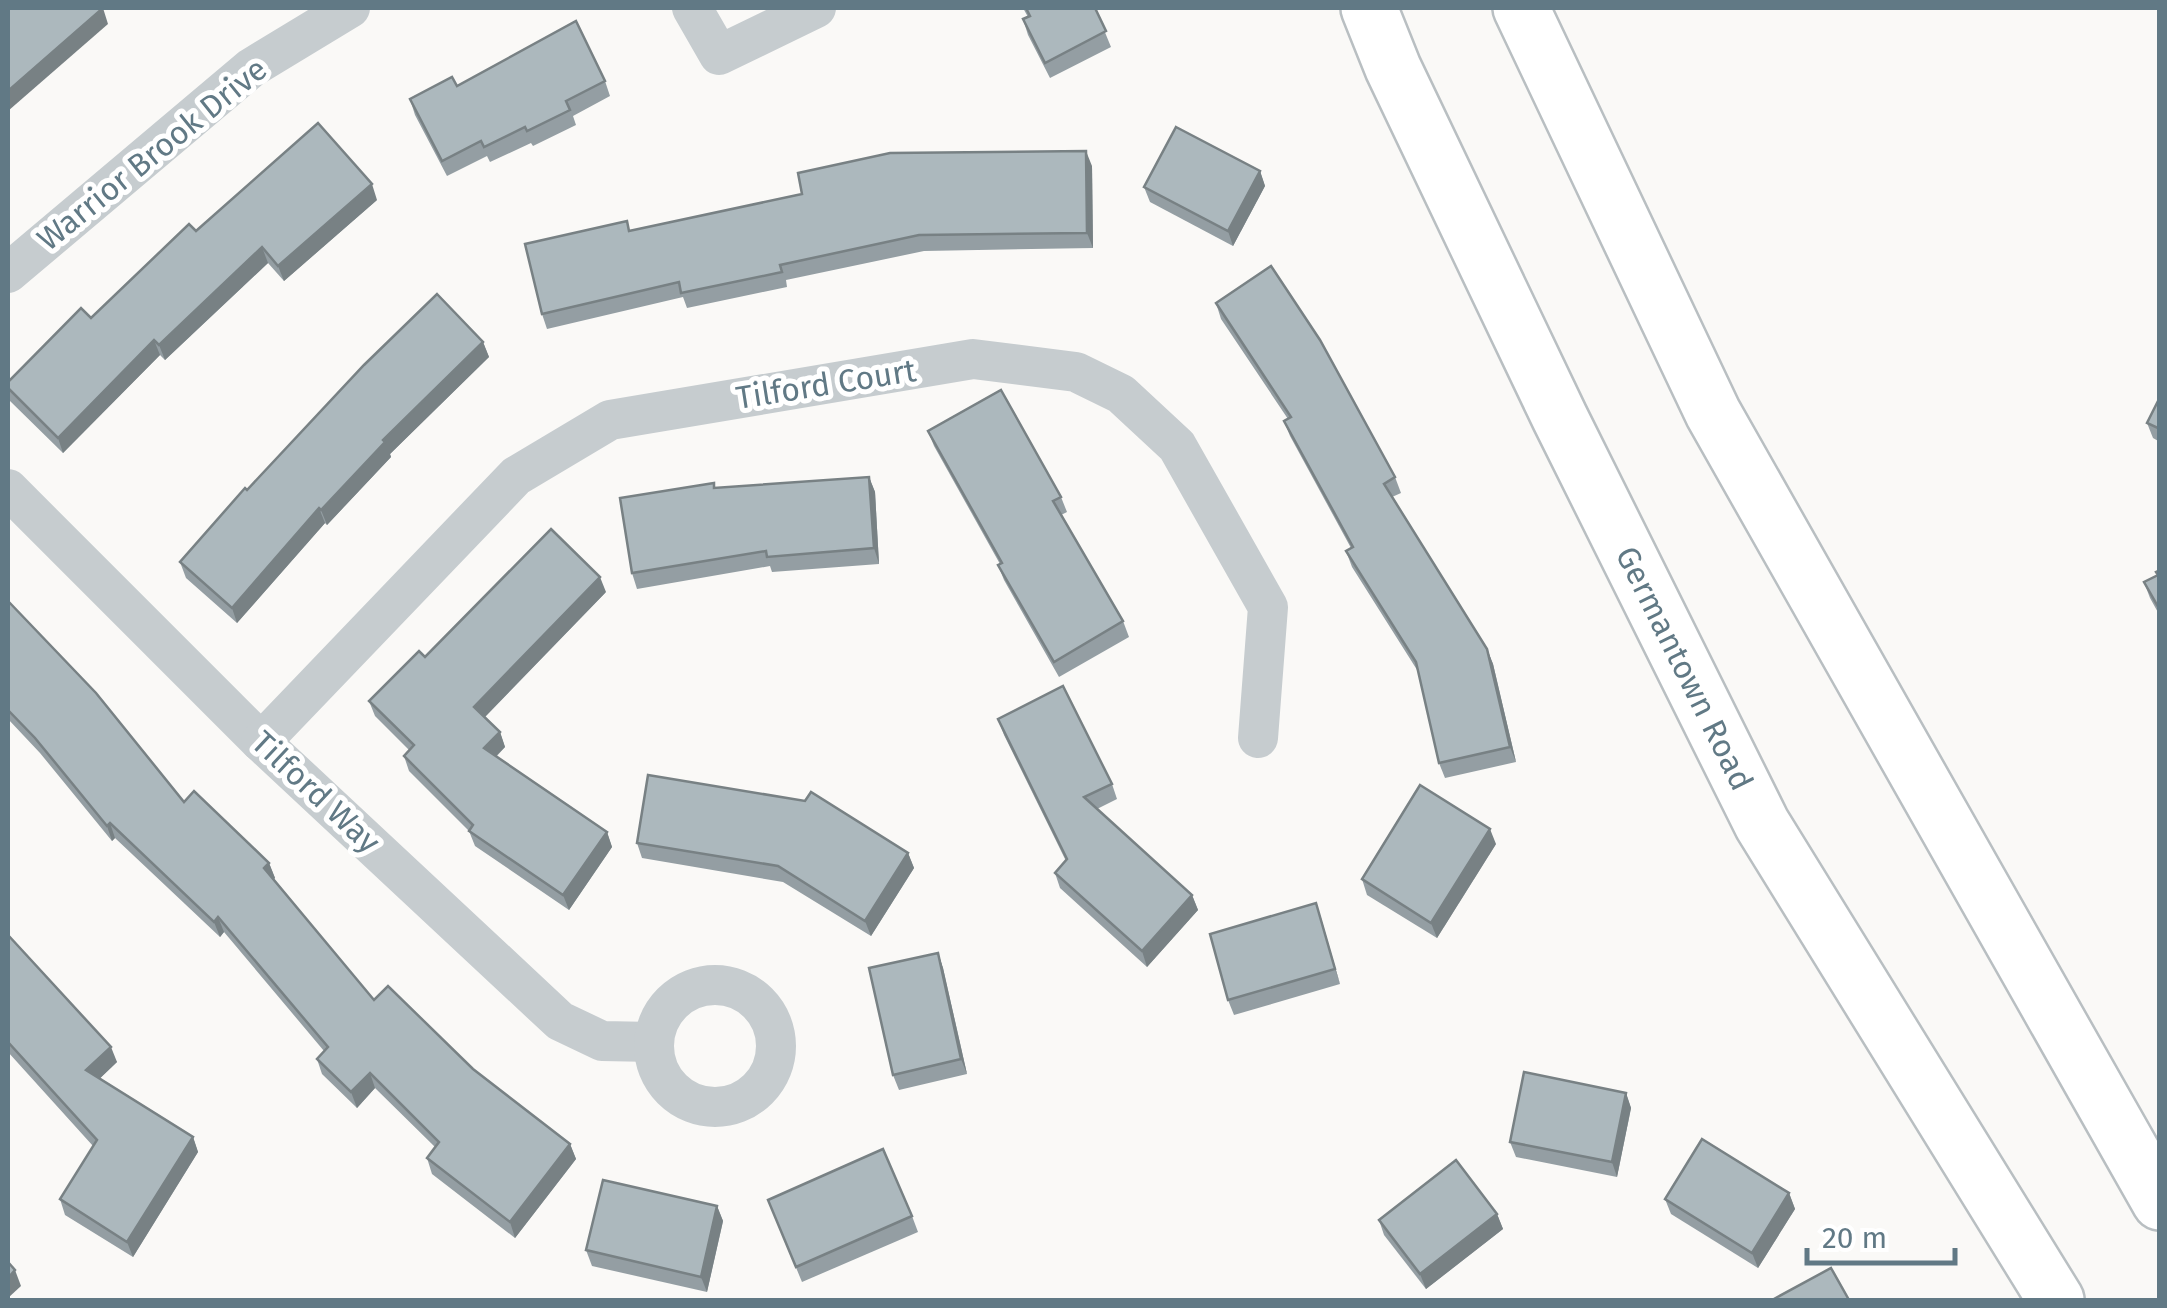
<svg xmlns="http://www.w3.org/2000/svg" width="2167" height="1308" viewBox="0 0 2167 1308" font-family="'Fira Sans',sans-serif">
<style>
.lines{fill:none;stroke-linecap:round;stroke-linejoin:round}
.primary-casing{stroke:#b9bfc2;stroke-width:60}
.street{stroke:#c6cccf;stroke-width:40}
.primary{stroke:#fff;stroke-width:55}
.wall{fill:#949ea3}
.shaded-wall{fill:#788184}
.building{fill:#acb8bd;stroke:#788184;stroke-width:2.5}
.labels{text-anchor:middle;dominant-baseline:central;stroke-width:10;stroke-linejoin:round;paint-order:stroke}
.street-label{font-size:32px;fill:#617985;stroke:#fff}
</style>
<rect width="100%" height="100%" fill="#faf9f7"/>
<g class="lines">
<g class="primary-casing">
<g id="primary">
<path id="s1" d="M1369 8 1393 68 1560 418 1762 824 2056 1300"/>
<polyline points="1521,8 1713,413 2160,1202"/>
</g>
</g>
<g class="street">
<polyline points="692,8 719,55 816,8"/>
<polyline points="8,273 251,68 350,8"/>
<polyline points="8,489 261,742 560,1021 602,1041 654,1042"/>
<polyline points="261,742 516,476 610,420 973,359 1076,372 1121,394 1177,446 1268,607 1258,738"/>
<circle cx="715" cy="1046" r="61"/>
</g>
<use href="#primary" class="primary"/>
</g>
<g class="wall">
<polygon points="1023,8 1095,8 1111,47 1050,78 1028,35 1023,19 1028,17"/>
<polygon points="605,81 610,96 573,116 576,125 533,146 531,143 490,162 487,156 447,176 415,115 410,99 457,86"/>
<polygon points="1092,166 1093,248 924,251 786,280 787,287 687,308 683,297 547,329 542,314 630,230"/>
<polygon points="1260,171 1265,186 1233,246 1150,202 1144,187"/>
<polygon points="377,200 284,281 268,263 165,360 160,355 63,453 10,401 8,394 8,382 91,318 196,231"/>
<polygon points="1216,303 1395,477 1401,493 1392,497 1487,649 1493,664 1516,762 1445,778 1439,763 1419,673 1352,567 1346,551 1351,548 1290,436 1284,421 1288,419 1221,319"/>
<polygon points="483,342 489,357 390,454 391,457 327,525 325,523 237,623 186,578 180,562 247,490"/>
<polygon points="2160,397 2160,442 2153,438 2147,423"/>
<polygon points="928,431 1061,497 1067,512 1061,515 1123,621 1129,637 1059,677 1004,580 998,565 1000,564 934,446"/>
<polygon points="869,477 875,492 879,564 772,572 770,566 637,589 632,573 716,488"/>
<polygon points="2160,570 2160,616 2150,598 2144,582 2157,575"/>
<polygon points="606,592 485,717 500,732 505,747 496,757 607,832 612,847 569,910 475,846 469,831 409,771 404,756 409,750 375,716 369,701"/>
<polygon points="8,601 184,802 269,863 275,878 274,879 374,1000 473,1069 570,1144 576,1159 515,1238 432,1174 427,1158 435,1147 375,1088 357,1108 322,1074 317,1059 324,1051 224,932 220,937 115,838 112,841 40,753 8,719"/>
<polygon points="998,719 1112,784 1117,799 1097,809 1192,895 1198,910 1147,967 1060,888 1055,873 1066,861 1004,735"/>
<polygon points="637,843 908,853 914,868 871,936 783,882 642,858"/>
<polygon points="1496,844 1437,938 1367,895 1362,879"/>
<polygon points="1316,903 1340,984 1234,1015 1228,1000"/>
<polygon points="8,935 117,1062 99,1079 193,1137 198,1152 133,1257 65,1215 60,1199 93,1146 8,1052"/>
<polygon points="938,953 943,968 967,1074 899,1090 893,1075"/>
<polygon points="1626,1093 1631,1108 1617,1177 1516,1157 1510,1142"/>
<polygon points="1789,1193 1795,1209 1758,1268 1671,1214 1665,1199"/>
<polygon points="768,1200 912,1216 918,1232 802,1282"/>
<polygon points="717,1206 723,1221 707,1292 592,1266 586,1250"/>
<polygon points="1497,1214 1503,1229 1426,1289 1384,1235 1379,1220"/>
</g>
<g class="shaded-wall">
<polygon points="103,8 108,24 8,111 8,91"/>
<polygon points="1086,151 1092,166 1093,248 1087,233"/>
<polygon points="1260,171 1265,186 1233,246 1228,231"/>
<polygon points="372,184 377,200 284,281 278,266"/>
<polygon points="262,247 268,263 165,360 159,345"/>
<polygon points="154,340 160,355 63,453 58,438"/>
<polygon points="483,342 489,357 390,454 391,457 327,525 321,510 383,440"/>
<polygon points="869,477 875,492 879,564 874,548"/>
<polygon points="319,508 325,523 237,623 232,608"/>
<polygon points="600,577 606,592 480,722 474,707"/>
<polygon points="1487,649 1493,664 1516,762 1510,747"/>
<polygon points="500,732 505,747 489,763 484,748"/>
<polygon points="110,823 115,838 112,841 107,826"/>
<polygon points="1490,829 1496,844 1437,938 1431,923"/>
<polygon points="607,832 612,847 569,910 563,895"/>
<polygon points="908,853 914,868 871,936 865,921"/>
<polygon points="269,863 275,878 270,883 264,868"/>
<polygon points="1192,895 1198,910 1147,967 1142,951"/>
<polygon points="1316,903 1321,918 1340,984 1335,969"/>
<polygon points="218,917 224,932 220,937 214,922"/>
<polygon points="938,953 943,968 967,1074 961,1059"/>
<polygon points="111,1047 117,1062 92,1086 86,1070"/>
<polygon points="370,1073 375,1088 357,1108 351,1092"/>
<polygon points="1626,1093 1631,1108 1617,1177 1612,1162"/>
<polygon points="193,1137 198,1152 133,1257 127,1242"/>
<polygon points="570,1144 576,1159 515,1238 510,1222"/>
<polygon points="1789,1193 1795,1209 1758,1268 1752,1253"/>
<polygon points="717,1206 723,1221 707,1292 701,1277"/>
<polygon points="1497,1214 1503,1229 1426,1289 1420,1274"/>
<polygon points="15,1270 21,1286 8,1298 8,1278"/>
</g>
<g class="building">
<polygon points="8,8 103,8 8,91"/>
<polygon points="1026,8 1095,8 1106,31 1045,63 1023,19 1030,16"/>
<polygon points="576,21 605,81 566,101 570,110 527,131 525,127 484,147 481,141 442,161 410,99 452,77 457,86"/>
<polygon points="318,123 372,184 278,266 262,247 159,345 154,340 58,438 8,388 8,382 81,308 91,318 189,224 196,231"/>
<polygon points="1176,127 1260,171 1228,231 1144,187"/>
<polygon points="1086,151 1087,233 919,235 780,265 782,272 681,293 679,282 542,314 525,244 627,221 629,231 802,194 798,173 890,153"/>
<polygon points="1271,266 1320,340 1395,477 1384,484 1487,649 1510,747 1439,763 1416,662 1346,551 1353,547 1284,421 1291,417 1216,303"/>
<polygon points="437,294 483,342 383,440 385,442 321,510 319,508 232,608 180,562 245,488 247,490 364,365"/>
<polygon points="1001,390 1061,497 1053,501 1123,621 1054,662 998,565 1002,563 928,431"/>
<polygon points="2160,397 2160,429 2147,423"/>
<polygon points="869,477 874,548 767,557 766,551 632,573 620,498 714,483 714,488"/>
<polygon points="551,529 600,577 474,707 500,732 484,748 607,832 563,895 469,831 473,825 404,756 414,745 369,701 419,651 425,657"/>
<polygon points="2160,570 2160,610 2144,582 2158,575 2156,572"/>
<polygon points="8,601 96,693 184,802 194,791 269,863 264,868 374,1000 388,986 473,1069 570,1144 510,1222 427,1158 439,1142 370,1073 351,1092 317,1059 328,1047 218,917 214,922 110,823 107,826 35,738 8,710"/>
<polygon points="1063,686 1112,784 1084,797 1192,895 1142,951 1055,873 1067,859 998,719"/>
<polygon points="648,775 805,801 811,792 908,853 865,921 778,866 637,843"/>
<polygon points="1420,785 1490,829 1431,923 1362,879"/>
<polygon points="1316,903 1335,969 1228,1000 1210,934"/>
<polygon points="8,935 111,1047 86,1070 193,1137 127,1242 60,1199 97,1140 8,1042"/>
<polygon points="938,953 961,1059 893,1075 869,968"/>
<polygon points="1524,1072 1626,1093 1612,1162 1510,1142"/>
<polygon points="1702,1139 1789,1193 1752,1253 1665,1199"/>
<polygon points="883,1149 912,1216 796,1267 768,1200"/>
<polygon points="1456,1160 1497,1214 1420,1274 1379,1220"/>
<polygon points="603,1180 717,1206 701,1277 586,1250"/>
<polygon points="8,1262 15,1270 8,1278"/>
<polygon points="1831,1268 1849,1300 1772,1300"/>
</g>
<g class="labels">
<g class="street-label">
<text transform="translate(152 154) rotate(-39)">Warrior Brook Drive</text>
<text transform="translate(826 384) rotate(-9)">Tilford Court</text>
<text stroke="none"><textPath href="#s1" startOffset="732">Germantown Road</textPath></text>
<text transform="translate(316 792) rotate(43)">Tilford Way</text>
</g>
</g>
<rect width="2167" height="1308" fill="none" stroke="#617985" stroke-width="20"/>
<path d="M1807 1248v15h148v-15" fill="none" stroke="#617985" stroke-width="5"/>
<text x="1822" y="1248" font-size="30" fill="#617985" stroke="#ffffff" stroke-width="8" paint-order="stroke">20 m</text>
</svg>
